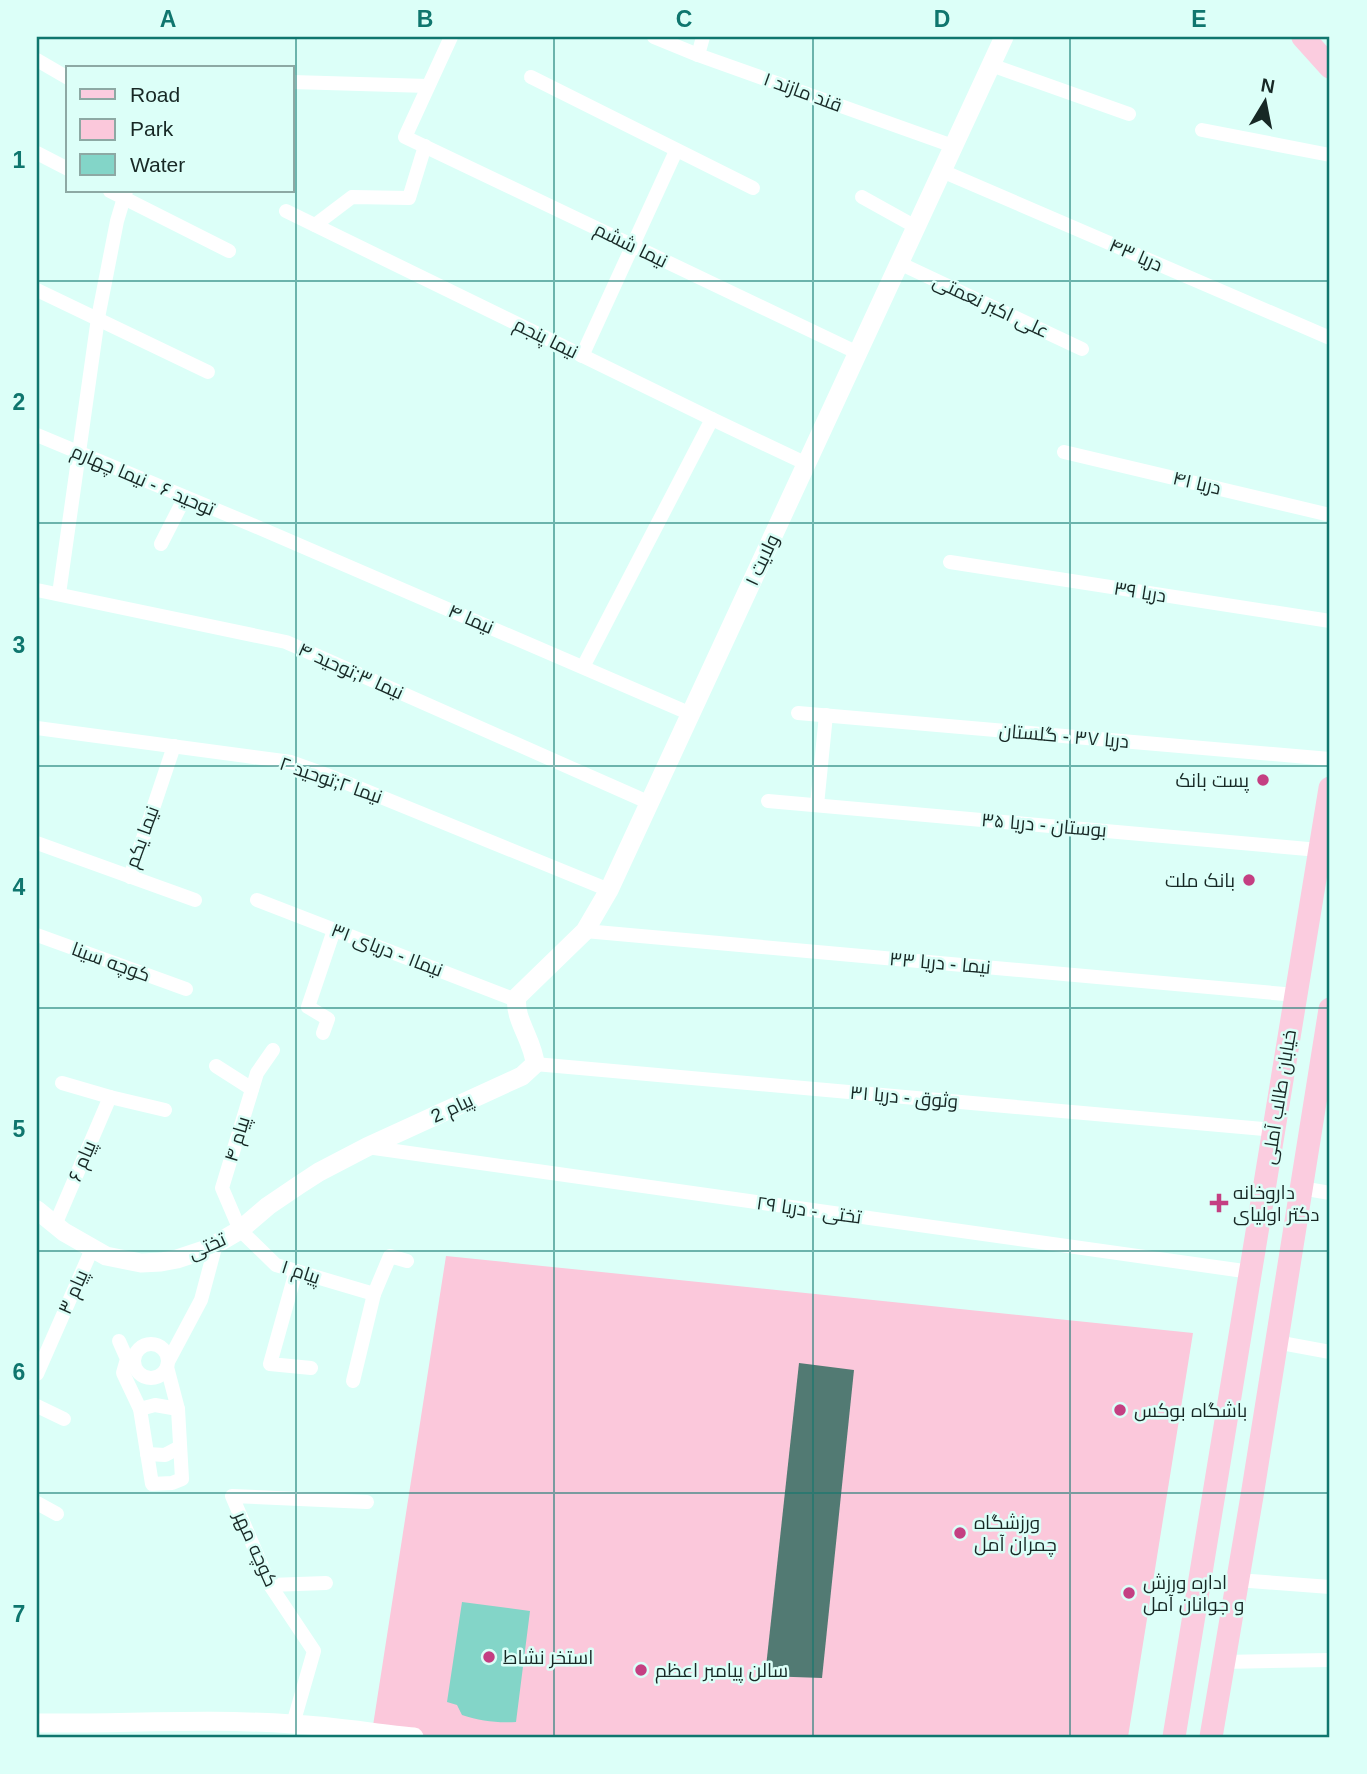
<svg xmlns="http://www.w3.org/2000/svg" width="1367" height="1774" viewBox="0 0 1367 1774" font-family="Helvetica,Cairo,sans-serif">
<style>
.green{fill:#fbc8db}
.water{fill:#83d5c8}
.building{fill:#527a73}
.lines{fill:none;stroke-linecap:round;stroke-linejoin:round}
.street{stroke:#fff;stroke-width:14}
.secondary{stroke:#fff;stroke-width:19}
.primary{stroke:#fbccdf;stroke-width:23}
.grid{fill:none;stroke:#0f766e;stroke-width:2;stroke-opacity:0.55}
.poi-dot{fill:#c43f82;stroke:#dcfff8;stroke-width:2.5}
.labels{text-anchor:middle;dominant-baseline:central;stroke-width:5;stroke-linejoin:round;paint-order:stroke}
.street-label{font-size:19px;fill:#172825;stroke:#dcfff8}
.poi-label{font-size:19px;fill:#172825;stroke:#dcfff8;text-anchor:start}
.neatline{fill:none;stroke:#0f766e;stroke-width:2.5}
.grid-label{font-size:23px;text-anchor:middle;font-weight:bold;fill:#0f766e}
</style>
<rect width="100%" height="100%" fill="#dcfff8"/>
<polygon class="green" points="446,1256 1193,1333 1128,1737 419,1737 372,1732"/>
<path class="water" d="M462 1602 530 1611 516 1722C496 1723 480 1721 462 1715L457 1705 447 1702Z"/>
<polygon class="building" points="799,1363 854,1370 822,1678 765,1676"/>
<g class="lines">
<g class="street">
<polyline points="451,37 405,137 858,353"/>
<polyline points="654,37 698,55 953,146"/>
<polyline points="698,55 703,37"/>
<polyline points="37,60 68,78"/>
<polyline points="991,65 1129,114"/>
<polyline points="531,77 753,188"/>
<polyline points="292,82 428,86"/>
<polyline points="1202,130 1330,155"/>
<polyline points="37,153 68,169"/>
<polyline points="942,171 1330,338"/>
<polyline points="110,191 229,251"/>
<polyline points="862,197 916,227"/>
<polyline points="286,211 712,419 807,464"/>
<polyline points="315,225 352,197 409,198 425,146"/>
<polyline points="899,263 1082,349"/>
<polyline points="37,290 208,372"/>
<polyline points="582,356 676,151"/>
<polyline points="37,435 250,524 691,714"/>
<polyline points="1064,452 1330,515"/>
<polyline points="161,544 185,497"/>
<polyline points="950,562 1330,621"/>
<polyline points="37,590 286,642 650,803"/>
<polyline points="59,594 98,318 117,221 126,191"/>
<polyline points="583,667 712,419"/>
<polyline points="798,713 1330,759"/>
<polyline points="37,728 291,762 327,775 609,890"/>
<polyline points="768,801 1319,850"/>
<polyline points="817,805 826,715"/>
<polyline points="37,843 195,900"/>
<polyline points="130,877 174,746"/>
<polyline points="257,900 516,1000"/>
<polyline points="585,931 1296,995"/>
<polyline points="37,935 186,989"/>
<polyline points="323,1033 328,1019 308,1007 334,930"/>
<polyline points="273,1050 257,1073 222,1188 240,1230 276,1265 374,1294 390,1256 407,1261"/>
<polyline points="535,1064 1274,1130"/>
<polyline points="216,1066 252,1089"/>
<polyline points="62,1083 110,1097 165,1110"/>
<polyline points="367,1147 1251,1272"/>
<polyline points="1301,1188 1330,1193"/>
<polyline points="55,1225 110,1097"/>
<polyline points="296,1271 270,1364 311,1368"/>
<polyline points="119,1341 127,1359 123,1373 140,1409 152,1484 172,1483 182,1479 178,1409 167,1367"/>
<polyline points="1276,1342 1330,1352"/>
<circle cx="151" cy="1361" r="17"/>
<polyline points="169,1360 201,1300 216,1244"/>
<polyline points="37,1374 92,1249"/>
<polyline points="353,1381 374,1294"/>
<polyline points="37,1406 64,1419"/>
<polyline points="140,1409 155,1405 178,1409"/>
<polyline points="147,1454 165,1455 180,1447"/>
<polyline points="37,1503 57,1514"/>
<polyline points="1237,1580 1330,1587"/>
<polyline points="270,1585 326,1583"/>
<polyline points="1223,1662 1330,1660"/>
<polyline points="293,1724 314,1651 270,1585 232,1496 367,1502"/>
</g>
<g class="secondary">
<path d="M37 1210 64 1232 106 1256 141 1263 161 1262 177 1259 210 1248 216 1244 240 1230 268 1206 299 1185 319 1172 367 1147 522 1076 535 1064C534 1042 513 1018 517 997L585 931 609 890 1004 37"/>
<path d="M37 1723C122 1724 207 1718 292 1724 333 1726 374 1733 414 1737"/>
</g>
<g class="primary">
<polyline points="1303,37 1330,67"/>
<polyline points="1174,1737 1330,788"/>
<polyline points="1211,1737 1252,1496 1330,1009"/>
</g>
</g>
<path class="grid" d="M296 37V1737M554 37V1737M813 37V1737M1070 37V1737M37 281H1330M37 523H1330M37 766H1330M37 1008H1330M37 1251H1330M37 1493H1330"/>
<g class="poi-dot">
<circle cx="1263" cy="780" r="7"/>
<circle cx="1249" cy="880" r="7"/>
<path d="M1215.5 1192.5h7v7h7v7h-7v7h-7v-7h-7v-7h7z"/>
<circle cx="1120" cy="1410" r="7"/>
<circle cx="960" cy="1533" r="7"/>
<circle cx="1129" cy="1593" r="7"/>
<circle cx="489" cy="1657" r="7"/>
<circle cx="641" cy="1670" r="7"/>
</g>
<g class="labels">
<g class="street-label">
<text transform="translate(803 92) rotate(20)">قند مازند ۱</text>
<text transform="translate(631 245) rotate(26)">نیما ششم</text>
<text transform="translate(1136 255) rotate(23)">دریا ۴۳</text>
<text transform="translate(991 306) rotate(25)">علی اکبر نعمتی</text>
<text transform="translate(546 338) rotate(26)">نیما پنجم</text>
<text transform="translate(143 480) rotate(23)">توحید ۶ - نیما چهارم</text>
<text transform="translate(1197 483) rotate(13)">دریا ۴۱</text>
<text transform="translate(762 560) rotate(-65)">ولایت ۱</text>
<text transform="translate(1140 592) rotate(9)">دریا ۳۹</text>
<text transform="translate(471 619) rotate(23)">نیما ۴</text>
<text transform="translate(351 671) rotate(24)">نیما ۳;توحید ۴</text>
<text transform="translate(1064 736) rotate(5)">دریا ۳۷ - گلستان</text>
<text transform="translate(331 780) rotate(19)">نیما ۲;توحید ۲</text>
<text transform="translate(1044 825) rotate(5)">بوستان - دریا ۳۵</text>
<text transform="translate(142 837) rotate(-70)">نیما یکم</text>
<text transform="translate(387 950) rotate(21)">نیما۱ - دریای ۳۱</text>
<text transform="translate(111 962) rotate(20)">کوچه سینا</text>
<text transform="translate(940 963) rotate(5)">نیما - دریا ۳۳</text>
<text transform="translate(904 1097) rotate(5)">وثوق - دریا ۳۱</text>
<text transform="translate(1279 1097) rotate(-81)">خیابان طالب آملی</text>
<text transform="translate(452 1108) rotate(-25)">پیام 2</text>
<text transform="translate(237 1139) rotate(-73)">پیام ۴</text>
<text transform="translate(82 1161) rotate(-67)">پیام ۶</text>
<text transform="translate(809 1210) rotate(8)">تختی - دریا ۲۹</text>
<text transform="translate(207 1246) rotate(-24)">تختی</text>
<text transform="translate(301 1272) rotate(18)">پیام ۱</text>
<text transform="translate(73 1292) rotate(-66)">پيام ۳</text>
<text transform="translate(256 1549) rotate(66)">کوچه مهر</text>
</g>
<g class="poi-label">
<text x="1249" y="780" text-anchor="end">پست بانک</text>
<text x="1235" y="880" text-anchor="end">بانک ملت</text>
<text x="1233" y="1192">داروخانه<tspan x="1233" dy="22">دکتر اولیای</tspan></text>
<text x="1134" y="1410">باشگاه‌ بوکس</text>
<text x="974" y="1522">ورزشگاه<tspan x="974" dy="22">چمران آمل</tspan></text>
<text x="1143" y="1582">اداره ورزش<tspan x="1143" dy="22">و جوانان آمل</tspan></text>
<text x="503" y="1657">استخر نشاط</text>
<text x="655" y="1670">سالن پیامبر اعظم</text>
</g>
</g>
<rect width="1367" height="1774" fill="none" stroke="#dcfff8" stroke-width="77"/>
<rect x="66" y="66" width="228" height="126" fill="#dcfff8" stroke="#8da9a4" stroke-width="2"/>
<rect x="80" y="89" width="35" height="10" fill="#fbccdf" stroke="#8da9a4" stroke-width="2"/>
<text x="130" y="102" font-size="21" fill="#172825">Road</text>
<rect x="80" y="119" width="35" height="21" fill="#fbc8db" stroke="#8da9a4" stroke-width="2"/>
<text x="130" y="136" font-size="21" fill="#172825">Park</text>
<rect x="80" y="154" width="35" height="21" fill="#83d5c8" stroke="#8da9a4" stroke-width="2"/>
<text x="130" y="172" font-size="21" fill="#172825">Water</text>
<g transform="translate(1265 102) rotate(10)" stroke="#dcfff8" stroke-width="5" paint-order="stroke">
<path d="M0-5L12 26L0 18L-12 26Z" fill="#172825"/>
<text y="-10" font-size="19" font-weight="bold" text-anchor="middle" fill="#172825">N</text>
</g>
<rect x="38" y="38" width="1290" height="1698" class="neatline"/>
<g class="grid-label">
<text x="168" y="27">A</text>
<text x="425" y="27">B</text>
<text x="684" y="27">C</text>
<text x="942" y="27">D</text>
<text x="1199" y="27">E</text>
<text x="19" y="168">1</text>
<text x="19" y="410">2</text>
<text x="19" y="653">3</text>
<text x="19" y="895">4</text>
<text x="19" y="1137">5</text>
<text x="19" y="1380">6</text>
<text x="19" y="1622">7</text>
</g>
</svg>
